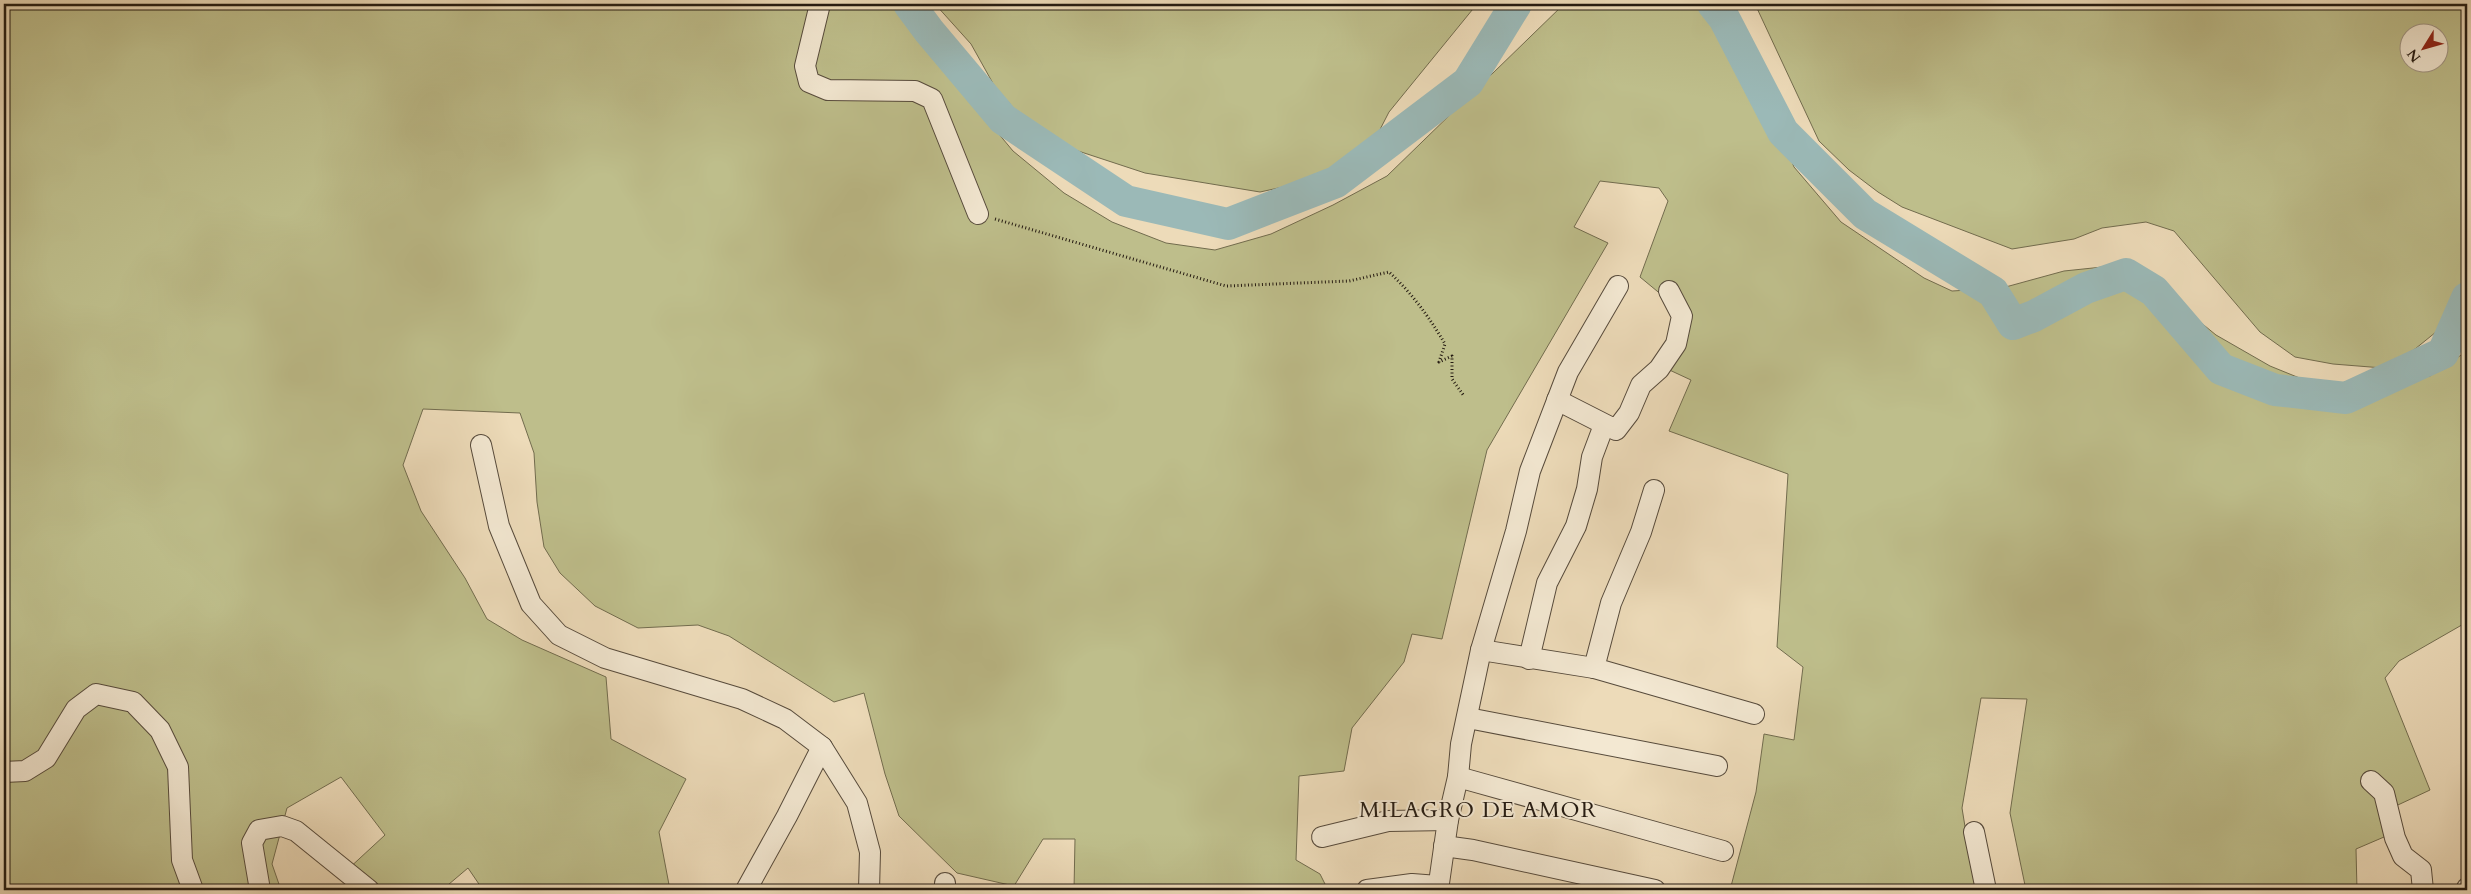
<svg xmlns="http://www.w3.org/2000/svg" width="2471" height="894" viewBox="0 0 2471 894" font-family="Cardo,serif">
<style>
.green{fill:#bebe8b;stroke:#726c4e;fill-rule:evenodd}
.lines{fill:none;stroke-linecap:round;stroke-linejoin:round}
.river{stroke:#9bb9b7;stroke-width:32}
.street-casing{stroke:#574b3c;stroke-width:22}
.path{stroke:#251b12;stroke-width:3;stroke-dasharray:1 2.5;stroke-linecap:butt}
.street{stroke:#f3e8d2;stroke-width:20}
.labels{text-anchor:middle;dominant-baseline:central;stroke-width:4;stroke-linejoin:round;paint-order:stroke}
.neighbourhood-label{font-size:22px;letter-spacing:1px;fill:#251b12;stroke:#f3e8d2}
</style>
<rect width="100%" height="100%" fill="#eddbb9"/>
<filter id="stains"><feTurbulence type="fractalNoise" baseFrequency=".004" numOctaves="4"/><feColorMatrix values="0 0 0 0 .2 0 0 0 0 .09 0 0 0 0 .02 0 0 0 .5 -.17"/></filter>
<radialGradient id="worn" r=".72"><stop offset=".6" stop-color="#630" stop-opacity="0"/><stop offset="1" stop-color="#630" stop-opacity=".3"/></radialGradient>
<g class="green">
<polygon points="4,4 904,4 932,39 983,115 1013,151 1064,193 1112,222 1166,243 1215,250 1271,234 1333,205 1387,176 1564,4 1705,4 1780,132 1794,167 1841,222 1924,278 1952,291 2002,288 2064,271 2112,266 2172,299 2216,335 2270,366 2329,390 2365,391 2430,376 2467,351 2467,622 2399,661 2385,678 2430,790 2385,811 2391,834 2356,849 2357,890 2026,890 2010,813 2027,699 1981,698 1962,808 1967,839 1981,890 1730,890 1756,792 1764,734 1794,740 1803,667 1777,647 1788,474 1669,431 1691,380 1663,367 1686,315 1640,277 1668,201 1659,188 1600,181 1574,227 1608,243 1487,450 1442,639 1412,634 1404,662 1352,728 1344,771 1299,776 1296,860 1320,874 1328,890 1074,890 1075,839 1043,839 1014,886 957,873 899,816 885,774 864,693 834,702 729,636 698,625 638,628 595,606 560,573 544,547 537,502 534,453 520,413 423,409 403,465 421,511 465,578 487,619 522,640 606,677 611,739 686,779 659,832 670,890 483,890 468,868 442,890 359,890 346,871 385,835 341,777 287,808 272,864 281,890 4,890"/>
<polygon points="935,4 1477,4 1389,112 1371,147 1347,173 1260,192 1145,173 1066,147 1034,131 995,87 971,44"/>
<path d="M1755 4H2467V292L2436 332 2415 349 2383 368 2333 364 2295 357 2260 332 2174 231 2146 222 2102 228 2074 239 2012 249 1902 207 1878 192 1849 170 1819 141ZM2438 32V62H2408V32Z"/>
</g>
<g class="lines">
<g class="river">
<polyline points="909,4 929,31 1003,119 1126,201 1228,224 1336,182 1468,82 1516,4"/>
<polyline points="1713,4 1724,18 1783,132 1865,214 1993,292 2013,324 2034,316 2086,288 2126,274 2154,291 2221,369 2275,390 2346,398 2443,353 2467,298"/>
</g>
<g class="street-casing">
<g id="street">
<polyline points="820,4 805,66 809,82 828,90 915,91 932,99 978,214"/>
<polyline points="1557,400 1616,430 1629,413 1641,385 1659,369 1676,344 1682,316 1669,291"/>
<polyline points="481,445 499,526 531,604 559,635 605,658 742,699 785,719 822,747 857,803 870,852 869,890"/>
<polyline points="1481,650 1594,668 1754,714"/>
<polyline points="1529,659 1547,583 1576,526 1587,489 1592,457 1604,425"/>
<polyline points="1594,668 1611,603 1641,532 1654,490"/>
<polyline points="1468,718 1717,766"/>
<polyline points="4,772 25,771 46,758 76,709 96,694 133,702 160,730 178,767 182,860 193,890"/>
<polyline points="1458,777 1723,851"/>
<polyline points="2371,781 2384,793 2395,838 2403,856 2421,870 2423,890"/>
<polyline points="1974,832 1986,890"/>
<polyline points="1322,837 1388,821 1448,820"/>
<polyline points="1444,846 1473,850 1655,890"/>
<polyline points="260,890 252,843 259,830 282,826 296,831 369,890"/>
<polyline points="746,890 787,816 822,747"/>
<polyline points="945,890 945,883"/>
<polyline points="1367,890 1412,884 1438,886"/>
<polyline points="1438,890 1448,820 1458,777 1461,744 1481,650 1516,531 1530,471 1568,372 1618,286"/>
<polyline points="2467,890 2467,888"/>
</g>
</g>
<path class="path" d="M995 219 1226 286 1349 281 1389 272C1411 292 1430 318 1445 344L1439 362 1452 356V379L1464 396"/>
<use href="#street" class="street"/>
</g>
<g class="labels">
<g class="neighbourhood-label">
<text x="1478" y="810">MILAGRO DE AMOR</text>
</g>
</g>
<rect width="2471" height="894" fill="none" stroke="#eddbb9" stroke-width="20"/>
<rect x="5" y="5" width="2461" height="884" fill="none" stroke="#251b12" stroke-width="2.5"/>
<rect x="10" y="10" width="2451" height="874" fill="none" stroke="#251b12"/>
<g transform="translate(2424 48) rotate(233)"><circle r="24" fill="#f3e8d2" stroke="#a19685"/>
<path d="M0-4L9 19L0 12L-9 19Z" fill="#8f2418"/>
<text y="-8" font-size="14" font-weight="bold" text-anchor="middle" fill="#251b12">N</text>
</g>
<rect width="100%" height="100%" filter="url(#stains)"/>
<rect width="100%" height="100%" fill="url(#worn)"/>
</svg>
